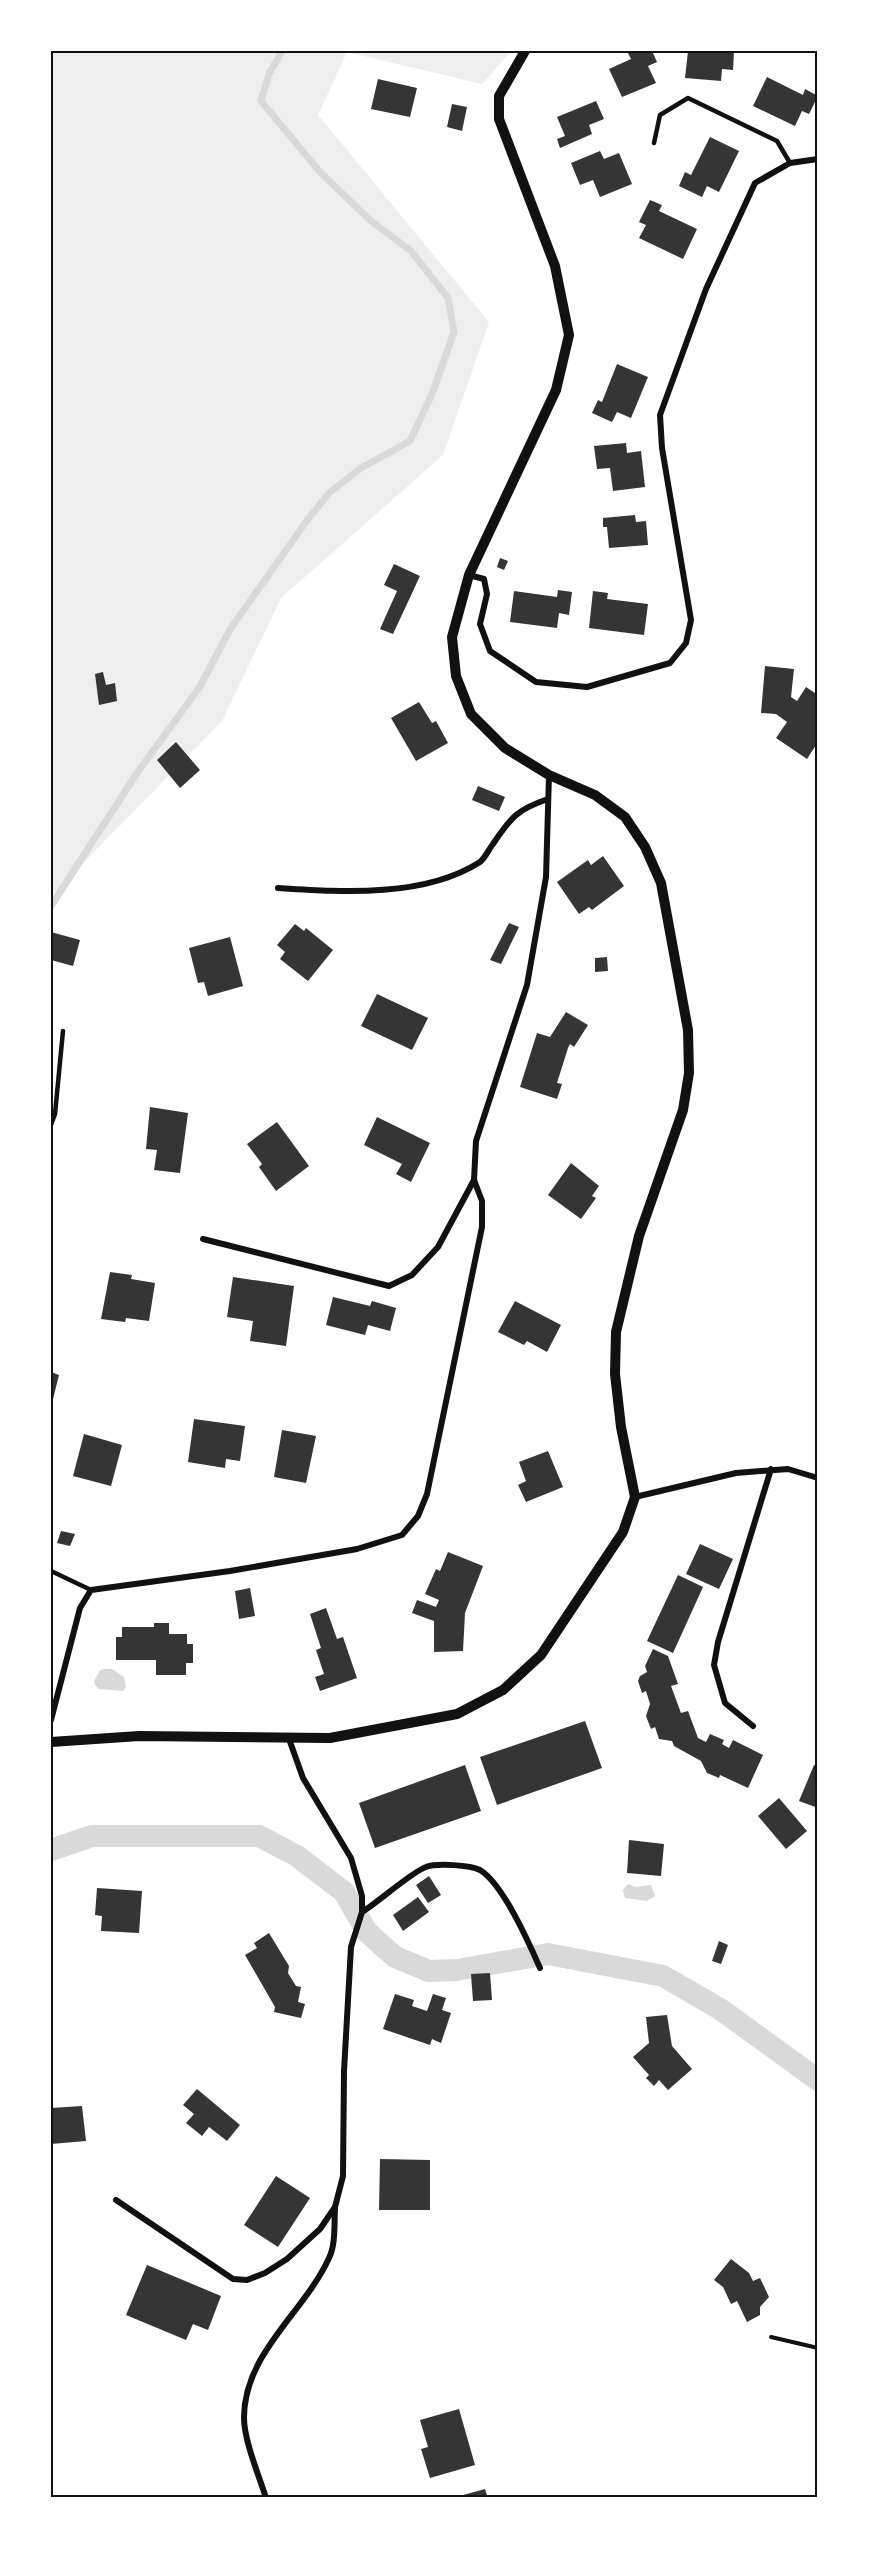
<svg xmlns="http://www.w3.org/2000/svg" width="869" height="2549" viewBox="0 0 869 2549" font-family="'Nunito Sans',sans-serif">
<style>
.green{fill:#eee}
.water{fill:#d9d9d9}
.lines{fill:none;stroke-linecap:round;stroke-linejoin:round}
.stream{stroke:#d9d9d9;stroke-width:7}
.canal{stroke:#d9d9d9;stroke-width:22}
.building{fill:#353535}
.path{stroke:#111;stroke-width:4}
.service{stroke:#111;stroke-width:4.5}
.minor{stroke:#111;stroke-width:6}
.tertiary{stroke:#111;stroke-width:10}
.neatline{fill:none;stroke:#111;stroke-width:2}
</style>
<rect width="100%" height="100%" fill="#fff"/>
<polygon class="green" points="51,51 511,51 482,84 347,52 318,115 489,322 443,455 281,598 222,721 51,896"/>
<g class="water">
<polygon points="105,1669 112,1669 124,1677 126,1687 123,1691 99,1689 95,1685 94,1681 100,1670"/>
<polygon points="628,1884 636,1887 651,1885 655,1896 647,1901 625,1898 623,1890"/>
</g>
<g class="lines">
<polyline class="stream" points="51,906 137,773 199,688 231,628 308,519 329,493 361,468 410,441 432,394 454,332 448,298 411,251 371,221 320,172 261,101 269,74 282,51"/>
<polyline class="canal" points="51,1850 92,1836 259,1836 297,1856 344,1892 367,1932 395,1957 429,1971 457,1970 548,1954 663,1976 720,2009 818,2080"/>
</g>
<g class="building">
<polygon points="627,51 652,51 657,62 648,66 656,83 622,97 609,69 631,59"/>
<polygon points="688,51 734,51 733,70 722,69 721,81 685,78"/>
<polygon points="767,77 803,95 805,89 818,96 809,114 802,111 795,126 753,106"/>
<polygon points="378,79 417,88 410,117 371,109"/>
<polygon points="596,101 604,119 589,125 592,134 560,148 557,139 565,136 557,117"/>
<polygon points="452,104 467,107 462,131 447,127"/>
<polygon points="710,137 739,151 719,192 707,186 702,197 679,186 685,172 691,175"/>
<polygon points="600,151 604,159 619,153 632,184 600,197 593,180 580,185 571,163"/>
<polygon points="650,200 662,205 659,211 697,229 683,259 639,238 646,225 639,222"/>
<polygon points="617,364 648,377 631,418 617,412 612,422 592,413 598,400 602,402"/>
<polygon points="626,443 627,453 641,451 645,487 613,491 610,468 597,469 594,446"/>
<polygon points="635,515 636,522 646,521 648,545 609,548 607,527 603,527 603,518"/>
<polygon points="500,558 508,561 504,570 497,567"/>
<polygon points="394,564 420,576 393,634 380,629 397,591 384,585"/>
<polygon points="558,590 572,592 569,615 559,613 557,628 510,622 514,591 557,597"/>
<polygon points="593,591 608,593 607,599 648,604 644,635 589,628"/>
<polygon points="765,666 794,669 791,697 797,701 806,687 818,695 818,742 807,759 776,738 787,722 776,714 761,713"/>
<polygon points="103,672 106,685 115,683 117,701 99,705 95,674"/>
<polygon points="419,702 432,723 436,721 448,743 416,761 391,718"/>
<polygon points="176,742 200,770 180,788 157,760"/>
<polygon points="478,786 505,797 499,811 472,800"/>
<polygon points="603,856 624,886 592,910 589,907 579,914 557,882 588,860 591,865"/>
<polygon points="509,923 519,927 501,964 490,960"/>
<polygon points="295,924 304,931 306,928 333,950 308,981 280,959 285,952 277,945"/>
<polygon points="51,932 80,940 73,966 51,960"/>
<polygon points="230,937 243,986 208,996 204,982 198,983 189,948"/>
<polygon points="607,957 608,971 595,972 595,958"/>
<polygon points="377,994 428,1018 412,1050 361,1026"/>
<polygon points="566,1012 588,1025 574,1047 570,1044 568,1048 557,1083 562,1084 557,1099 520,1087 537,1033 550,1037"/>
<polygon points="150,1107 188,1113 180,1173 154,1170 157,1150 146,1149"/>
<polygon points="377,1117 430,1143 411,1182 396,1174 402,1164 364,1145"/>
<polygon points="277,1122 309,1166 276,1191 259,1167 262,1164 247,1144"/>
<polygon points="571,1163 599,1186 592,1196 596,1198 581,1219 548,1195"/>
<polygon points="110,1272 132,1275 131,1279 155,1283 149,1321 126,1318 125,1322 101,1319"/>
<polygon points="233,1277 294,1286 286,1346 250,1341 253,1321 227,1317"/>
<polygon points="333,1297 370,1306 372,1301 396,1308 390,1331 368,1325 365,1335 326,1325"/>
<polygon points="515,1301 561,1325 547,1352 527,1341 524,1345 498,1332"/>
<polygon points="51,1372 59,1375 52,1403 51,1403"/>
<polygon points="194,1419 245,1426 240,1461 226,1459 225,1468 188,1462"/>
<polygon points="282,1430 316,1436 306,1483 274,1477"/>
<polygon points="84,1434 122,1445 111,1486 73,1476"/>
<polygon points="548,1451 563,1487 526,1502 518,1485 526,1481 519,1462"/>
<polygon points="61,1531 75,1534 70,1546 57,1543"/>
<polygon points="700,1544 733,1559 719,1589 686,1574"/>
<polygon points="448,1552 483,1566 465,1613 463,1651 434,1652 434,1621 412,1613 417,1600 436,1607 439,1600 425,1594 436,1569 440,1571"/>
<polygon points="678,1575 703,1587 673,1653 647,1641"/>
<polygon points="250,1588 255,1616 239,1619 235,1591"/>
<polygon points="326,1608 337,1639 343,1637 357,1678 320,1691 315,1677 324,1674 316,1650 321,1648 310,1614"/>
<polygon points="154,1623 169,1623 169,1634 187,1634 187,1644 193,1644 193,1663 186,1663 186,1675 156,1675 156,1660 116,1660 116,1637 122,1637 122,1627 154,1627"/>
<polygon points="653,1649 668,1656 678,1684 671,1686 681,1713 688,1711 698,1738 706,1742 710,1734 724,1740 722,1744 729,1748 733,1740 763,1755 748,1788 720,1775 719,1778 707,1773 701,1761 674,1746 672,1741 659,1739 655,1727 651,1729 646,1716 650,1704 646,1691 642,1693 638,1681 640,1676 647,1672 645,1666"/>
<polygon points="585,1721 602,1768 497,1805 480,1757"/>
<polygon points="465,1765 481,1811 375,1848 359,1803"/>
<polygon points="814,1765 818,1767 818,1808 799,1801"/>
<polygon points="779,1798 807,1831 786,1849 758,1816"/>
<polygon points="629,1840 664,1844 661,1876 627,1873"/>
<polygon points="429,1876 441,1895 428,1903 416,1885"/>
<polygon points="97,1888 142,1891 139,1933 101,1931 102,1916 95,1915"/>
<polygon points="418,1897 429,1912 403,1931 393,1915"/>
<polygon points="269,1933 289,1966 288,1973 296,1986 301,1987 298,2002 305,2004 301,2018 274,2012 275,2007 245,1955 257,1948 254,1943"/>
<polygon points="719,1941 728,1945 721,1964 712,1961"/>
<polygon points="490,1973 492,2000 473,2001 471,1974"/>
<polygon points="395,1994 414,2000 412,2006 427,2011 433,1994 446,1998 442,2010 451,2013 441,2043 432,2039 430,2045 383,2029"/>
<polygon points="667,2015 672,2046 692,2069 668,2090 659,2080 654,2086 646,2078 649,2075 633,2057 649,2043 646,2017"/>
<polygon points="197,2089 240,2125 227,2141 209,2127 202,2136 186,2123 194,2114 183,2105"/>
<polygon points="82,2106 86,2141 51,2144 51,2108"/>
<polygon points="380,2159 430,2160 430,2210 379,2210"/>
<polygon points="276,2176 310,2198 278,2247 244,2225"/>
<polygon points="731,2259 749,2273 753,2281 760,2278 769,2297 760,2307 760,2315 747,2322 737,2301 731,2304 723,2287 714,2280"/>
<polygon points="147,2265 221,2296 208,2330 193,2324 186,2340 126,2315"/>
<polygon points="459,2409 475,2465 430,2478 421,2449 428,2447 420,2420"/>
<polygon points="485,2489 488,2498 456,2498 456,2497"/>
</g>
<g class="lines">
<polyline class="path" points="771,2337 818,2348"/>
<g class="service">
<polyline points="654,143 660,115 688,98 777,141 790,163"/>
<polyline points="51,1125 55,1114 63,1031"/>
<polyline points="51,1571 91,1590"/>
</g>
<g class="minor">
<polyline points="469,575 484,579 487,594 480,624 490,651 536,682 587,687 670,663 686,643 691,620 662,448 660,415 706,289 755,183 790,163 818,159"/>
<path d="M278 888C341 892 424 898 480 862 485 858 489 849 493 844 511 817 518 809 548 799"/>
<polyline points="203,1239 389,1286 412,1275 438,1247 474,1180"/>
<polyline points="635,1497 736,1473 788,1469 818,1478"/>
<polyline points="51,1720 80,1608 91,1590 230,1571 357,1549 402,1535 418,1516 427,1494 482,1227 482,1201 474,1180 476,1141 527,985 546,877 549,775"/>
<polyline points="753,1726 725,1703 714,1665 718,1642 771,1469"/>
<path d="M362 1912C377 1903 413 1871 426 1867 437 1863 470 1865 480 1870 503 1884 529 1943 540 1968"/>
<polyline points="116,2200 233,2279 247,2280 265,2273 287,2259 320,2229 335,2207 343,2176 344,2071 351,1947 362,1912 362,1896 351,1858 303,1778 289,1739"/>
<path d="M266 2498C259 2476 244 2440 244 2418 244 2353 304 2313 329 2258 336 2244 334 2223 335 2208"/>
</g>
<polyline class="tertiary" points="51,1742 139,1736 330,1738 457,1714 503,1690 541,1655 623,1532 635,1497 621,1427 615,1374 616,1332 639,1236 683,1110 689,1073 688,1030 661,883 645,847 625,817 595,795 549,775 505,748 471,714 456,676 452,637 469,575 556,390 569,335 555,266 499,119 499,96 525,51"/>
</g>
<rect width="869" height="2549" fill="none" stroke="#ffffff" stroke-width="105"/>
<rect x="52" y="52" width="764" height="2444" class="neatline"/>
</svg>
